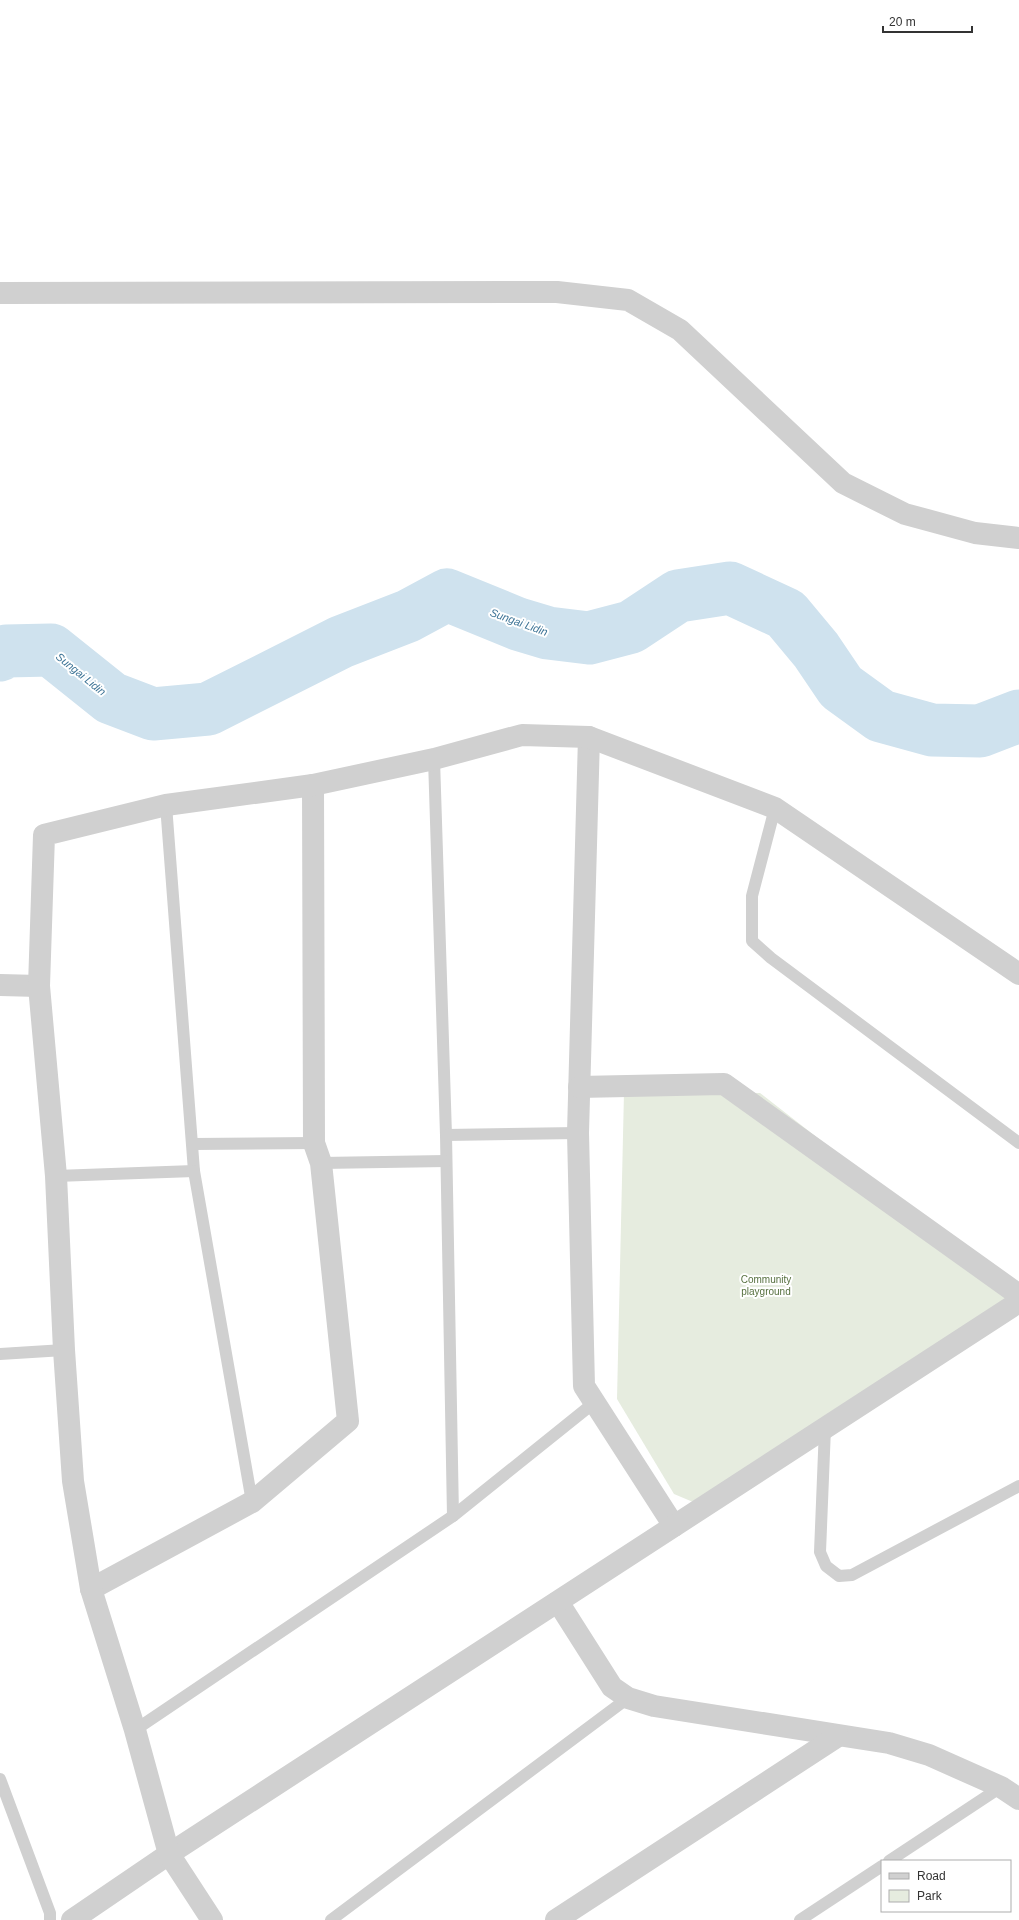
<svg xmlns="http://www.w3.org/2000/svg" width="1019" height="1920" viewBox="0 0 1019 1920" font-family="Helvetica,sans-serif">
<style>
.green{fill:#e6ecdf}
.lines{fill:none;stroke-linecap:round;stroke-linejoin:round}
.river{stroke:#cfe2ee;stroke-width:53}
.lane{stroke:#d0d0d0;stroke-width:12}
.street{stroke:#d0d0d0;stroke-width:22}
.labels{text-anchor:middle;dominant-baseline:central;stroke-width:4;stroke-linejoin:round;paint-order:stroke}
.park-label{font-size:10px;fill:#56703f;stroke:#fff}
.water-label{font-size:11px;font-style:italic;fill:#3f7597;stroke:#fff}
</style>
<rect width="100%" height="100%" fill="#fff"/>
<polygon class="green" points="624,1092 760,1093 1019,1295 693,1502 674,1494 617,1399"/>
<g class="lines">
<polyline class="river" points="0,655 6,651 51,650 111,698 153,714 208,709 341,642 408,616 447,595 518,624 548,633 589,638 631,627 678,596 730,588 786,614 816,650 841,687 881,716 932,730 980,731 1019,716"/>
<g class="lane">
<polyline points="434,759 446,1135 453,1516"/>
<polyline points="166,805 194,1171 252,1502"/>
<polyline points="775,808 752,896 752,941 771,958 1019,1143"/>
<polyline points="446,1135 578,1133"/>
<polyline points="193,1144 314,1143"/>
<polyline points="321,1163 446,1161"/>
<polyline points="56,1176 194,1171"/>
<polyline points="0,1354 64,1350"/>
<polyline points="825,1428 820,1552 826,1566 839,1576 852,1575 1019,1486"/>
<polyline points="135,1730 453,1516 595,1402"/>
<polyline points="0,1779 50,1913 50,1920"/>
<polyline points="889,1861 1001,1787"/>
<polyline points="331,1920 628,1698"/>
<polyline points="800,1920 882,1866"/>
</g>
<g class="street">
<polyline points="0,293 557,292 628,300 680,330 843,483 905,514 975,533 1019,538"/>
<polyline points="589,737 578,1133 584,1386 674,1526"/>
<polyline points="0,985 39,986"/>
<polyline points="579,1087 724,1084 1019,1295"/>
<polyline points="91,1589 252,1502 348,1421 321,1163 314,1143 313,785"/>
<polyline points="558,1602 612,1687 628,1698 654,1706 889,1743 929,1755 1001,1787 1019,1799"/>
<polyline points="72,1920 169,1854 1019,1302"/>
<polyline points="212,1920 169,1854 135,1730 91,1589 73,1481 64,1350 56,1176 39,986 44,835 166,805 313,785 434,759 522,735 589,737 775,808 1019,974"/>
<polyline points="556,1920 838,1736"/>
</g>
</g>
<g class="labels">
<g class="park-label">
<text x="766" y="1279">Community<tspan x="766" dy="12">playground</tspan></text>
</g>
<g class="water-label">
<text transform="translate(519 622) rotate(20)">Sungai Lidin</text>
<text transform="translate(81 674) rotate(39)">Sungai Lidin</text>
</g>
</g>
<rect x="881" y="1860" width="130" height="52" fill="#ffffff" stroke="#adadad"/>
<rect x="889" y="1873" width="20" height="6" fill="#d0d0d0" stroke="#adadad"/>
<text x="917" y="1880" font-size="12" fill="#333333">Road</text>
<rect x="889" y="1890" width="20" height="12" fill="#e6ecdf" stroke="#adadad"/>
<text x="917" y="1900" font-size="12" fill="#333333">Park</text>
<path d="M883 26v6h89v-6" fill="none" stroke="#333333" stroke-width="2"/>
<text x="889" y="26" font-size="12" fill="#333333" stroke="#ffffff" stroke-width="3" paint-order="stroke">20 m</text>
</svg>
